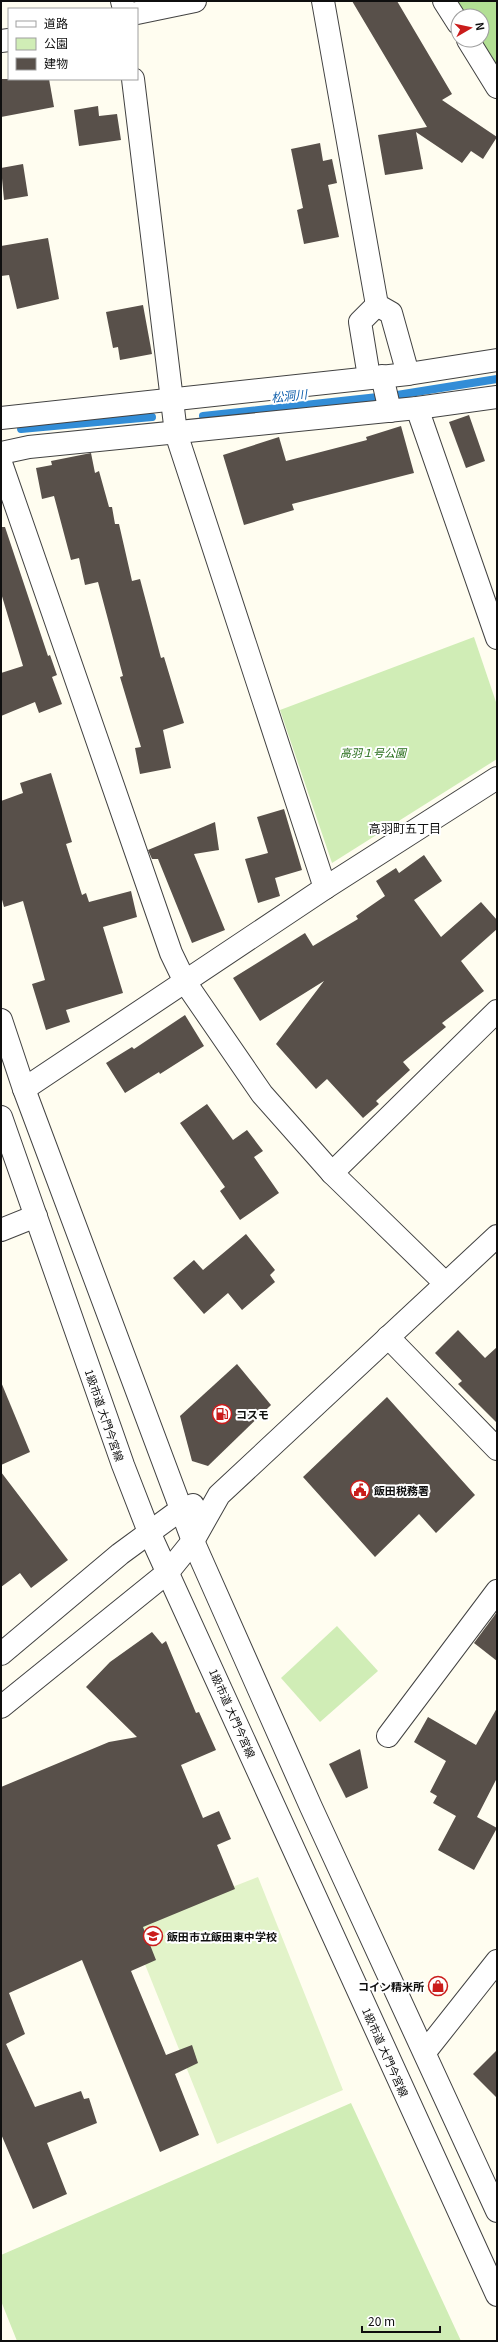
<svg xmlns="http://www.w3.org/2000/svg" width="498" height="2342" viewBox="0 0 498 2342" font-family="Georgia,'Noto Sans JP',serif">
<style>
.green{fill:#d0edb6}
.forest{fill:#b2df94}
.pitch{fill:#e2f3c9}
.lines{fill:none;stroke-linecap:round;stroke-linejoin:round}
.stream{stroke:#328dd7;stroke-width:8}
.building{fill:#58504a}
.minor-casing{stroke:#424242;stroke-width:24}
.minor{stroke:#fff;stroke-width:22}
.labels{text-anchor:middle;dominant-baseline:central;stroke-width:4;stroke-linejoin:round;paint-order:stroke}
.park-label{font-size:11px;font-style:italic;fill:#266c19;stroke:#fff}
.poi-label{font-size:11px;font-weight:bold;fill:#0f0f0f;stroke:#fff;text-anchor:start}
.street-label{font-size:11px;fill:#0f0f0f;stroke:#fff}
.water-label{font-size:12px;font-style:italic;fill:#0e5eab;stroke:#fff}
.neighbourhood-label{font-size:12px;fill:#0f0f0f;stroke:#fff}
</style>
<rect width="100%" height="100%" fill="#fffdf0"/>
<g class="green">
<polygon points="474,637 497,705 497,759 332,863 280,710"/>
<polygon points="337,1626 378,1671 320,1722 281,1678"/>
<polygon points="351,2103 461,2341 17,2341 1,2301 1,2255"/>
</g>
<polygon class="forest" points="456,1 497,1 497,67 480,40 482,40 482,16 465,16"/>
<polygon class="pitch" points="258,1877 343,2090 217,2144 130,1927"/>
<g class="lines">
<g class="stream">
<polyline points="397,395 497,379"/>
<polyline points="203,416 378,397"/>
<polyline points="21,429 152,417"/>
</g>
</g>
<g class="building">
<polygon points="352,1 397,1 452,94 442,100 497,137 483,159 471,151 462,163 416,132 423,169 385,175 378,135 427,127"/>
<polygon points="1,79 49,79 54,107 1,117"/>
<polygon points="98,106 99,116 117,114 121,140 79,146 74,110"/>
<polygon points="320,143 323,161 332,159 337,183 328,185 339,237 304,244 297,210 303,208 291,149"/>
<polygon points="23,164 28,196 4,200 1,168"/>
<polygon points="48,238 59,299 17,309 9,275 1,276 1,246"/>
<polygon points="143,305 152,354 120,360 118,347 113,348 106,312"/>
<polygon points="469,415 485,461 466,468 449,422"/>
<polygon points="401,426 414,473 292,504 294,510 244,525 223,455 279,437 286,461 367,440 366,437"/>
<polygon points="91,453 95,473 99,471 109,507 112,507 115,524 119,524 132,581 140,579 161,658 164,657 184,723 163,730 171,768 140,774 135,748 141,747 120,677 123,676 98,582 85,585 79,558 71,560 54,496 42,499 36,468 52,465 51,461"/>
<polygon points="1,527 5,527 48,656 50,655 57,675 52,677 62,704 39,713 35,702 1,716 1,673 23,666 1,593"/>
<polygon points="51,773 72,842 66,844 82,895 86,893 89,902 131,891 137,917 103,927 123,993 66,1010 70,1022 46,1030 32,984 45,980 23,901 4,907 1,896 1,801 23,793 20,783"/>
<polygon points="284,809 302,870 275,878 280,896 258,903 245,859 268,853 257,817"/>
<polygon points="215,822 219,850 194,854 225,930 192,943 158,859 152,859 148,850"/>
<polygon points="424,855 442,881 414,900 441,937 481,902 497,920 497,929 461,961 484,991 442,1023 446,1027 403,1062 410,1070 376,1101 379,1104 363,1118 327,1079 316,1089 276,1044 324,981 260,1021 233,978 305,933 313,946 358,919 356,916 385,896 376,881 396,868 399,873"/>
<polygon points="185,1015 204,1046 160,1074 159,1072 125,1093 106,1063 132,1047 134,1049"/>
<polygon points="207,1104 233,1140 247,1130 263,1151 254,1157 279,1193 240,1220 220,1191 225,1187 180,1123"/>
<polygon points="246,1234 275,1270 270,1275 275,1282 242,1310 228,1293 204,1314 173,1278 194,1260 203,1270"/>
<polygon points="458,1330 485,1358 497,1347 497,1423 458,1384 462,1381 435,1353"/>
<polygon points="237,1364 271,1405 208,1466 192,1461 180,1416"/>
<polygon points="1,1382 30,1452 1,1465"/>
<polygon points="387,1397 475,1495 436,1533 419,1514 375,1557 303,1477"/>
<polygon points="1,1472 68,1560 31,1588 20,1573 1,1587"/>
<polygon points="497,1612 497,1661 474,1643"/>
<polygon points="152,1632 162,1644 166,1641 196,1713 199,1712 216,1750 181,1765 203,1818 219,1811 231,1839 217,1845 235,1889 143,1927 156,1960 131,1971 166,2055 192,2045 198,2063 175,2074 199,2135 160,2152 82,1960 9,1993 25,2034 6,2044 35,2107 81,2091 84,2099 89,2098 97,2123 47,2143 67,2194 33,2209 1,2134 1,1787 109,1742 137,1737 86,1687 110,1662"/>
<polygon points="497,1708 497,1778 477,1817 497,1828 474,1870 438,1850 456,1816 433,1803 437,1796 430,1792 446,1761 414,1742 428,1717 476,1745"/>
<polygon points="360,1749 368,1788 346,1798 329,1764"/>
<polygon points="497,2050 497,2098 473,2074"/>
</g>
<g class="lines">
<g class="minor-casing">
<g id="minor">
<polyline points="122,1 124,9"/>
<polyline points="323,1 377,305 391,313 408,374"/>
<polyline points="444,1 458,23"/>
<polyline points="137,13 195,1"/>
<polyline points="468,40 497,87"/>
<polyline points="1,41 9,40"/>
<polyline points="133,79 176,433 325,888"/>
<polyline points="382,376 390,411"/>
<polyline points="369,377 360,322 377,305"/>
<polyline points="417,408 497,638"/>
<polyline points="1,418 408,374 497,360"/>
<polyline points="1,453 29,447 417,408 497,397"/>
<polyline points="1,463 171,953 185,982 262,1094 332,1173 445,1283"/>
<polyline points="1,1020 24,1089 193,1541 311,1807 497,2211"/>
<polyline points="24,1089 325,888 497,778"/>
<polyline points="1,1117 123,1465 149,1532 497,2295"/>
<polyline points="332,1173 497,1011"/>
<polyline points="1,1230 36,1216"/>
<polyline points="388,1337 497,1449"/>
<polyline points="1,1654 120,1554 180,1510 193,1505"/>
<polyline points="1,1707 168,1572 193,1541 219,1495 497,1236"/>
<polyline points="388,1736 497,1591"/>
<polyline points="425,2052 497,1961"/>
</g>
</g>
<use href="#minor" class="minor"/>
</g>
<defs>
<g id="fuel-ring" transform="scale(1)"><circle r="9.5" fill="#fff" stroke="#ca1c1b" stroke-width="1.5"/><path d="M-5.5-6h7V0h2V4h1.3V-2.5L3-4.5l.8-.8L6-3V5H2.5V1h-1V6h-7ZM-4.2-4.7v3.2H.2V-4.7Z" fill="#ca1c1b"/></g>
<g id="civic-ring" transform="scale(1)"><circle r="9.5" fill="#fff" stroke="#ca1c1b" stroke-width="1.5"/><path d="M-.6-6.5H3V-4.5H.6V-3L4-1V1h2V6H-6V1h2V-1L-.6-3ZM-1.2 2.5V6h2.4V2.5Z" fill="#ca1c1b"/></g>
<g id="school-ring" transform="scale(1)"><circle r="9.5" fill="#fff" stroke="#ca1c1b" stroke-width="1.5"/><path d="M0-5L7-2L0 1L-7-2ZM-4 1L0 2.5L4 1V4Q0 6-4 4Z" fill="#ca1c1b"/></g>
<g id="shop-ring" transform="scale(1)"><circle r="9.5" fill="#fff" stroke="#ca1c1b" stroke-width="1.5"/><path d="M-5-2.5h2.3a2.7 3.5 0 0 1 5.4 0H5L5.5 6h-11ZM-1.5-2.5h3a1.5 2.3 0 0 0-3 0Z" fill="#ca1c1b"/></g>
</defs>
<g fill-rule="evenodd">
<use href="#fuel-ring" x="222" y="1414"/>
<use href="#civic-ring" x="360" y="1490"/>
<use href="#school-ring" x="153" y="1936"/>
<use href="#shop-ring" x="438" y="1986"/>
</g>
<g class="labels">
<g class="park-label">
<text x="373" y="752">高羽１号公園</text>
</g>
<g class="poi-label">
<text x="236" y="1414">コスモ</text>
<text x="374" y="1490">飯田税務署</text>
<text x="167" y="1936">飯田市立飯田東中学校</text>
<text x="424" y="1986" text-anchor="end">コイン精米所</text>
</g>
<g class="street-label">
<text transform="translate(105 1415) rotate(71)">1級市道 大門今宮線</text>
<text transform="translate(233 1713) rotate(66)">1級市道 大門今宮線</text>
<text transform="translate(386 2052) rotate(66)">1級市道 大門今宮線</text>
</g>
<g class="water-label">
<text transform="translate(289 395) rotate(-6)">松洞川</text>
</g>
<g class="neighbourhood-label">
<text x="405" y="827">高羽町五丁目</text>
</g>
</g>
<rect width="498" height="2342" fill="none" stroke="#0f0f0f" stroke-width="4"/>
<rect x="8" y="8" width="130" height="72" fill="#ffffff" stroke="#9f9f9f"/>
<rect x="16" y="21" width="20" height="6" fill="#ffffff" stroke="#9f9f9f"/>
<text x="44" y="28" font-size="12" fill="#0f0f0f">道路</text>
<rect x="16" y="38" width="20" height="12" fill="#d0edb6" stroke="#9f9f9f"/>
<text x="44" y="48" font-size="12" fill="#0f0f0f">公園</text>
<rect x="16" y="58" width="20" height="12" fill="#58504a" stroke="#9f9f9f"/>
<text x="44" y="68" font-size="12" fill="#0f0f0f">建物</text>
<g transform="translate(470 28) rotate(81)"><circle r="19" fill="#ffffff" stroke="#9f9f9f"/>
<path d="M0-3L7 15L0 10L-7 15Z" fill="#ca1c1b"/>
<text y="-6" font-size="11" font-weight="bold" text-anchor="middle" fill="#0f0f0f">N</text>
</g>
<path d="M362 2326v6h78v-6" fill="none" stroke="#0f0f0f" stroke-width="2"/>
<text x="368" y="2326" font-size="12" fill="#0f0f0f" stroke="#ffffff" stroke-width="3" paint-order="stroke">20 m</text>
</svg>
